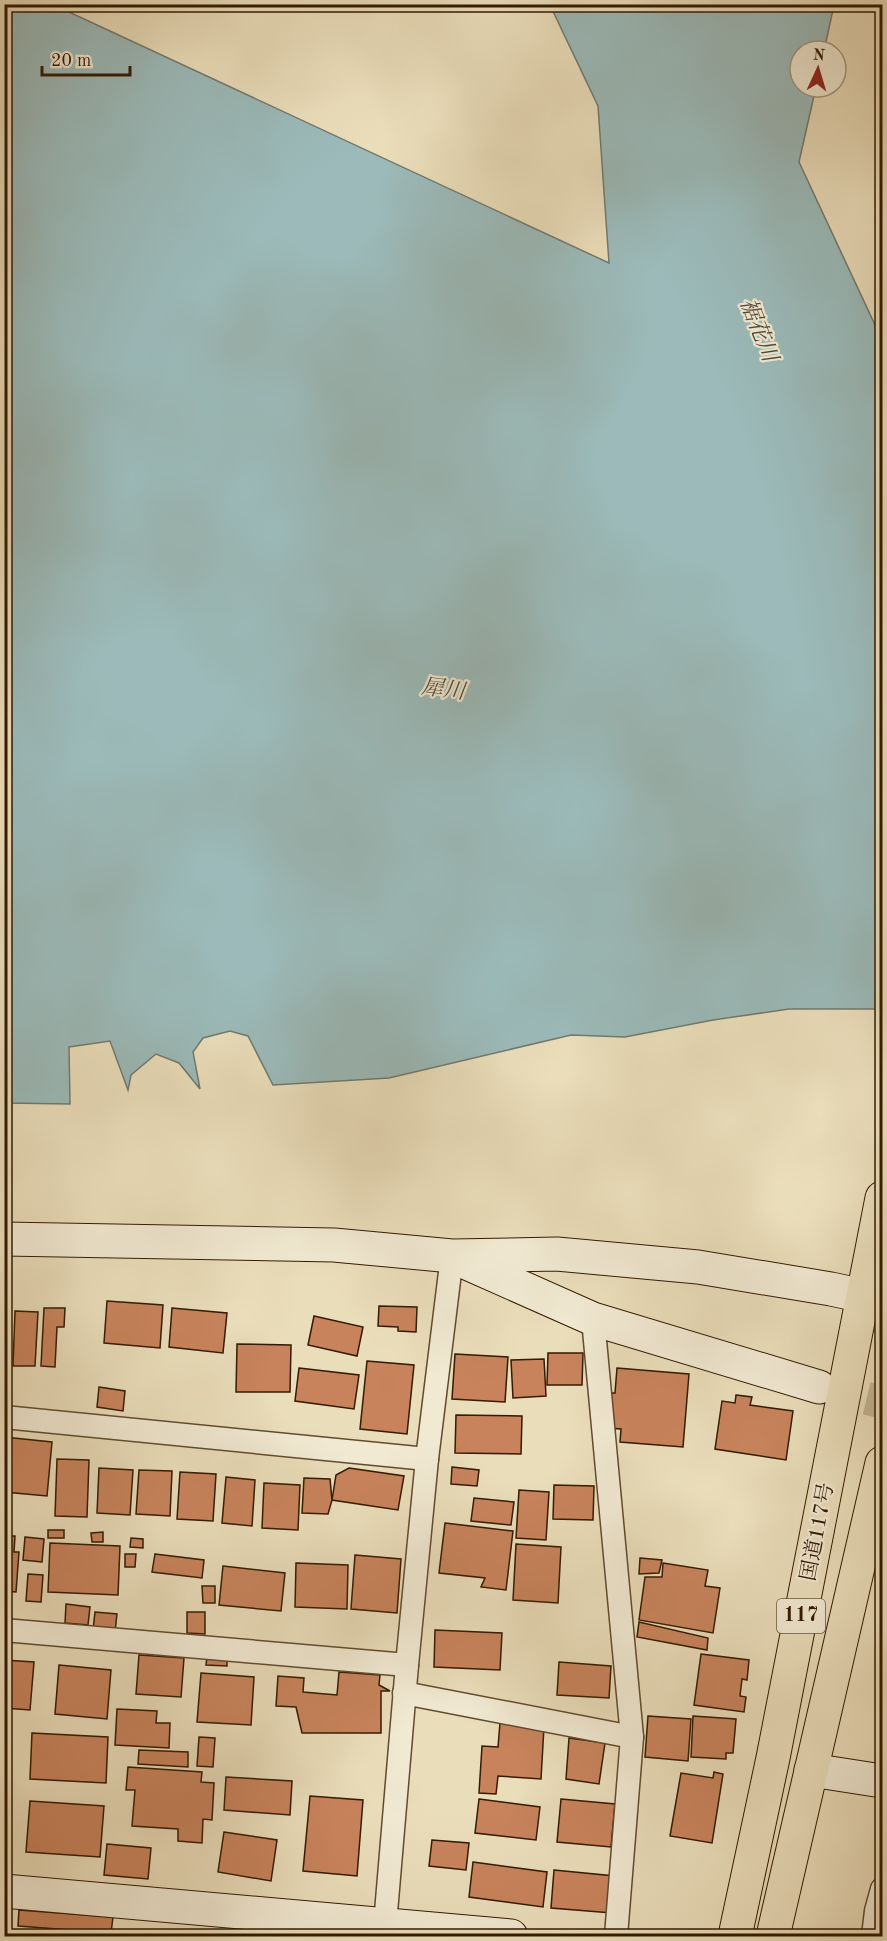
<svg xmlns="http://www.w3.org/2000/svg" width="887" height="1941" viewBox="0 0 887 1941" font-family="'Old Standard TT','Noto Serif JP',serif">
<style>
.water{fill:#9bbab9;stroke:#717a6f;stroke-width:1.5}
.building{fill:#c8835c;stroke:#331a00;stroke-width:1.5}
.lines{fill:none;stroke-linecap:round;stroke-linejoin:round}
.secondary-tunnel{stroke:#c5b695;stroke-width:33;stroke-dasharray:33 16;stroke-linecap:butt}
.street-casing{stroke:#614b2e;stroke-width:25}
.secondary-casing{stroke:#331a00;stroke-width:35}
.highway-casing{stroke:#331a00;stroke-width:35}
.street{stroke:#f1e9d2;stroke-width:22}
.secondary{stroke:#f1e9d2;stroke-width:33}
.highway{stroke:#eaddba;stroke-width:33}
.labels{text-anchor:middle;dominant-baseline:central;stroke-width:4.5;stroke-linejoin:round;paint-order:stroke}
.shield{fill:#f1e9d2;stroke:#6c583f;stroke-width:1.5}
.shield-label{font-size:20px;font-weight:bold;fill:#331a00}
.street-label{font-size:21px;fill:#331a00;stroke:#f1e9d2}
.water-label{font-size:22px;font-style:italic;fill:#524a38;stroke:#f1e9d2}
</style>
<rect width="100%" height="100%" fill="#eaddba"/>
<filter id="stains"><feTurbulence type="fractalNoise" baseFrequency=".00333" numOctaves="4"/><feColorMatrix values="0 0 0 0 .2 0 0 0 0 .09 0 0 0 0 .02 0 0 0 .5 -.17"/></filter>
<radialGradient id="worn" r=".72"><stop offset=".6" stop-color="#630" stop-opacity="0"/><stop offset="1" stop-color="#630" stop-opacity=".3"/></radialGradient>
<polygon class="water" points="5,4 54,5 609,263 598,106 550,5 834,5 824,51 800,51 800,87 816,87 799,162 882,340 882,1009 789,1009 713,1020 625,1037 571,1035 389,1078 273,1085 248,1036 230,1031 203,1038 193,1052 200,1089 179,1063 156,1054 131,1075 128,1090 110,1041 69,1047 70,1104 5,1103"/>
<g class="building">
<polygon points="107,1301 163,1305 160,1348 104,1343"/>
<polygon points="379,1306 417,1307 416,1332 398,1331 398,1327 378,1326"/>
<polygon points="44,1308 65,1308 64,1327 57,1327 55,1367 41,1366"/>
<polygon points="172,1308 227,1313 223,1353 169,1347"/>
<polygon points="15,1311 38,1312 35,1366 13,1366"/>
<polygon points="314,1316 363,1327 357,1356 308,1345"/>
<polygon points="237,1344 291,1345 290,1392 236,1392"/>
<polygon points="548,1353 583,1353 582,1385 547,1385"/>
<polygon points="455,1354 508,1357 505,1402 452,1399"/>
<polygon points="544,1359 546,1396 513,1398 511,1360"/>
<polygon points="367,1361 414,1365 407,1434 360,1429"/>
<polygon points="299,1368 359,1375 354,1409 295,1401"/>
<polygon points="617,1368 689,1374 683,1447 620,1442 621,1429 607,1428 610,1393 615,1393"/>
<polygon points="99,1387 125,1391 123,1411 97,1407"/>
<polygon points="736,1395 752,1397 750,1405 793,1411 786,1460 715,1449 722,1401 735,1403"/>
<polygon points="456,1415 522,1416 521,1454 455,1453"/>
<polygon points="4,1437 52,1442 47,1496 4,1492"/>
<polygon points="57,1459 89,1460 87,1517 55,1516"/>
<polygon points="452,1467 479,1470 477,1486 451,1484"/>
<polygon points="99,1468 133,1470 130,1515 97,1513"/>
<polygon points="349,1468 404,1476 398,1510 332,1500 336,1475"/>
<polygon points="139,1470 172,1471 170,1516 136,1514"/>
<polygon points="180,1472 216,1474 213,1521 177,1519"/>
<polygon points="226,1477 255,1480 252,1526 222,1523"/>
<polygon points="304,1478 330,1479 332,1500 328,1514 302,1513"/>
<polygon points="264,1483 300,1485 298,1530 262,1528"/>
<polygon points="554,1485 594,1486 593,1520 553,1519"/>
<polygon points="519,1490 549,1492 546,1540 516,1538"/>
<polygon points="474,1498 514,1502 511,1525 471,1521"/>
<polygon points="445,1523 513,1531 506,1590 481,1587 485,1578 439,1573"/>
<rect x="48" y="1530" width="16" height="8"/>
<polygon points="103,1532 103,1542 92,1542 91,1533"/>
<polygon points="4,1536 15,1536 14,1552 19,1552 16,1592 4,1591"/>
<polygon points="25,1537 44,1539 42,1562 23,1560"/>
<polygon points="131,1538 143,1539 143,1548 130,1547"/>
<polygon points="50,1543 120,1546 118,1595 48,1592"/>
<polygon points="516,1544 561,1547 558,1603 513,1600"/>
<polygon points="125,1554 136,1554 135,1567 125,1567"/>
<polygon points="155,1554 204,1560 202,1578 152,1572"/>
<polygon points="355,1555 401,1559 397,1613 351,1609"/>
<polygon points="640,1558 662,1560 659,1573 639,1574"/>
<polygon points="296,1563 348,1565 347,1609 295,1607"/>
<polygon points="663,1563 708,1570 705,1586 720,1588 713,1633 639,1620 645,1577 662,1577"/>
<polygon points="223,1566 285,1573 281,1611 219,1605"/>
<polygon points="28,1574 43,1575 41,1602 26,1601"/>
<polygon points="202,1586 215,1586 215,1603 203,1603"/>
<polygon points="66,1604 90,1607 88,1625 65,1623"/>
<polygon points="95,1612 117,1614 115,1632 93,1630"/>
<polygon points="187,1612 205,1612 205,1634 187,1633"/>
<polygon points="639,1622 708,1638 707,1650 637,1637"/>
<polygon points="435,1630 502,1633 500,1670 434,1667"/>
<polygon points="701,1654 749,1660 747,1680 742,1679 740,1696 746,1697 744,1712 694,1705"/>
<polygon points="139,1655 184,1658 181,1697 136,1694"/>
<polygon points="207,1657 227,1658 227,1666 206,1665"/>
<polygon points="4,1660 34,1662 30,1710 4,1708"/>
<polygon points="559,1662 611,1666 609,1698 557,1695"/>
<polygon points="59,1665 111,1670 107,1719 55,1714"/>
<polygon points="339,1672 380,1675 379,1685 390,1691 381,1691 381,1733 302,1733 296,1707 276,1706 278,1676 304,1678 303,1692 337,1695"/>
<polygon points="201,1673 254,1677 251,1725 197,1722"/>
<polygon points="117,1709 157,1711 156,1723 170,1723 169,1748 115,1745"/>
<polygon points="648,1716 691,1719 688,1761 645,1757"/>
<polygon points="693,1716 736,1719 733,1753 726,1753 726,1759 691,1757"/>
<polygon points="500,1723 544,1727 541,1779 498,1776 496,1794 479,1793 482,1746 498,1747"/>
<polygon points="32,1733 108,1737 106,1783 30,1779"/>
<polygon points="199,1737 215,1738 213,1767 197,1766"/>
<polygon points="569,1738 605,1743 599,1784 566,1779"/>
<polygon points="139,1750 188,1752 188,1767 138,1764"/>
<polygon points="128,1767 202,1772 201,1782 214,1783 212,1820 203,1819 202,1843 178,1841 178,1829 132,1826 135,1790 126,1790"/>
<polygon points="714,1772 723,1774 712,1843 670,1836 681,1773 713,1778"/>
<polygon points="226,1777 292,1781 290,1815 224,1810"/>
<polygon points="310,1796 363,1800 357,1876 303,1871"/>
<polygon points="479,1799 540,1807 536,1840 475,1833"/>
<polygon points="561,1799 615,1804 611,1847 557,1842"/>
<polygon points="30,1801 104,1806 100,1857 26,1852"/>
<polygon points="4,1816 9,1816 5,1861 4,1861"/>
<polygon points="224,1832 277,1840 271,1881 218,1872"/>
<polygon points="432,1840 469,1843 466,1870 429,1866"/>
<polygon points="107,1844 151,1848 148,1879 104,1875"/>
<polygon points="473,1862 547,1872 543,1907 469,1897"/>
<polygon points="554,1870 615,1876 612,1913 551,1908"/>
<polygon points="19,1910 113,1917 111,1933 18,1926"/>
</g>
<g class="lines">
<polyline class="secondary-tunnel" points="819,1387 882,1402"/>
<g class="street-casing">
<g id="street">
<polyline points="593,1319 632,1737 616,1936"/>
<polyline points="4,1417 427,1459"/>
<polyline points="4,1630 407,1665"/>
<polyline points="404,1693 632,1737"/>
<polyline points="384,1936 407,1665 427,1459 452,1256"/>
<polyline points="873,1936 876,1911 882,1889"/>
</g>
</g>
<g class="secondary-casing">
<g id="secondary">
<polyline points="4,1239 334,1245 452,1256 557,1254 698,1267 831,1289 882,1300"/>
<polyline points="460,1260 593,1319 819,1387"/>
<polyline points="811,1770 882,1781"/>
<polyline points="4,1891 511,1936"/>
</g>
</g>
<g class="highway-casing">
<g id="highway">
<polyline points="735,1936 773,1758 882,1198"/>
<polyline points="773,1936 882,1463"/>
</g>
</g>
<use href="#street" class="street"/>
<use href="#secondary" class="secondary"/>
<use href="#highway" class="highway"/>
</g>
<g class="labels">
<rect class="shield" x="777" y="1599" width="48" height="34" rx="4.5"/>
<g class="shield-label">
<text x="801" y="1616">117</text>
</g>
<g class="street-label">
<text transform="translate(818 1532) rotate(-79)">国道117号</text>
</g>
<g class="water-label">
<text transform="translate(758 330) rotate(68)">裾花川</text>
<text transform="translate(443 690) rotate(7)">犀川</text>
</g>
</g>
<rect width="887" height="1941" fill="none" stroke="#eaddba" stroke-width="24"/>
<rect x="6" y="6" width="875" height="1929" fill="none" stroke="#331a00" stroke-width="3"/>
<rect x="12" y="12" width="863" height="1917" fill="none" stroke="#331a00" stroke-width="1.5"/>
<g transform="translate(818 69) rotate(4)"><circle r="28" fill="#f1e9d2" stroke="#a5967e" stroke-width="1.5"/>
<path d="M0-4.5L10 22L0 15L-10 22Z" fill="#8f2418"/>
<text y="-9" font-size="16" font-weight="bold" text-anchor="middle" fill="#331a00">N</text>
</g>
<path d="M42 66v9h88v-9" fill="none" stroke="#331a00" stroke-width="3"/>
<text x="51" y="66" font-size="18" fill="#331a00" stroke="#f1e9d2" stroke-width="4.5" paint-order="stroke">20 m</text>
<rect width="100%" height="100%" filter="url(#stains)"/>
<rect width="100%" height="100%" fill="url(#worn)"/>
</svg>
